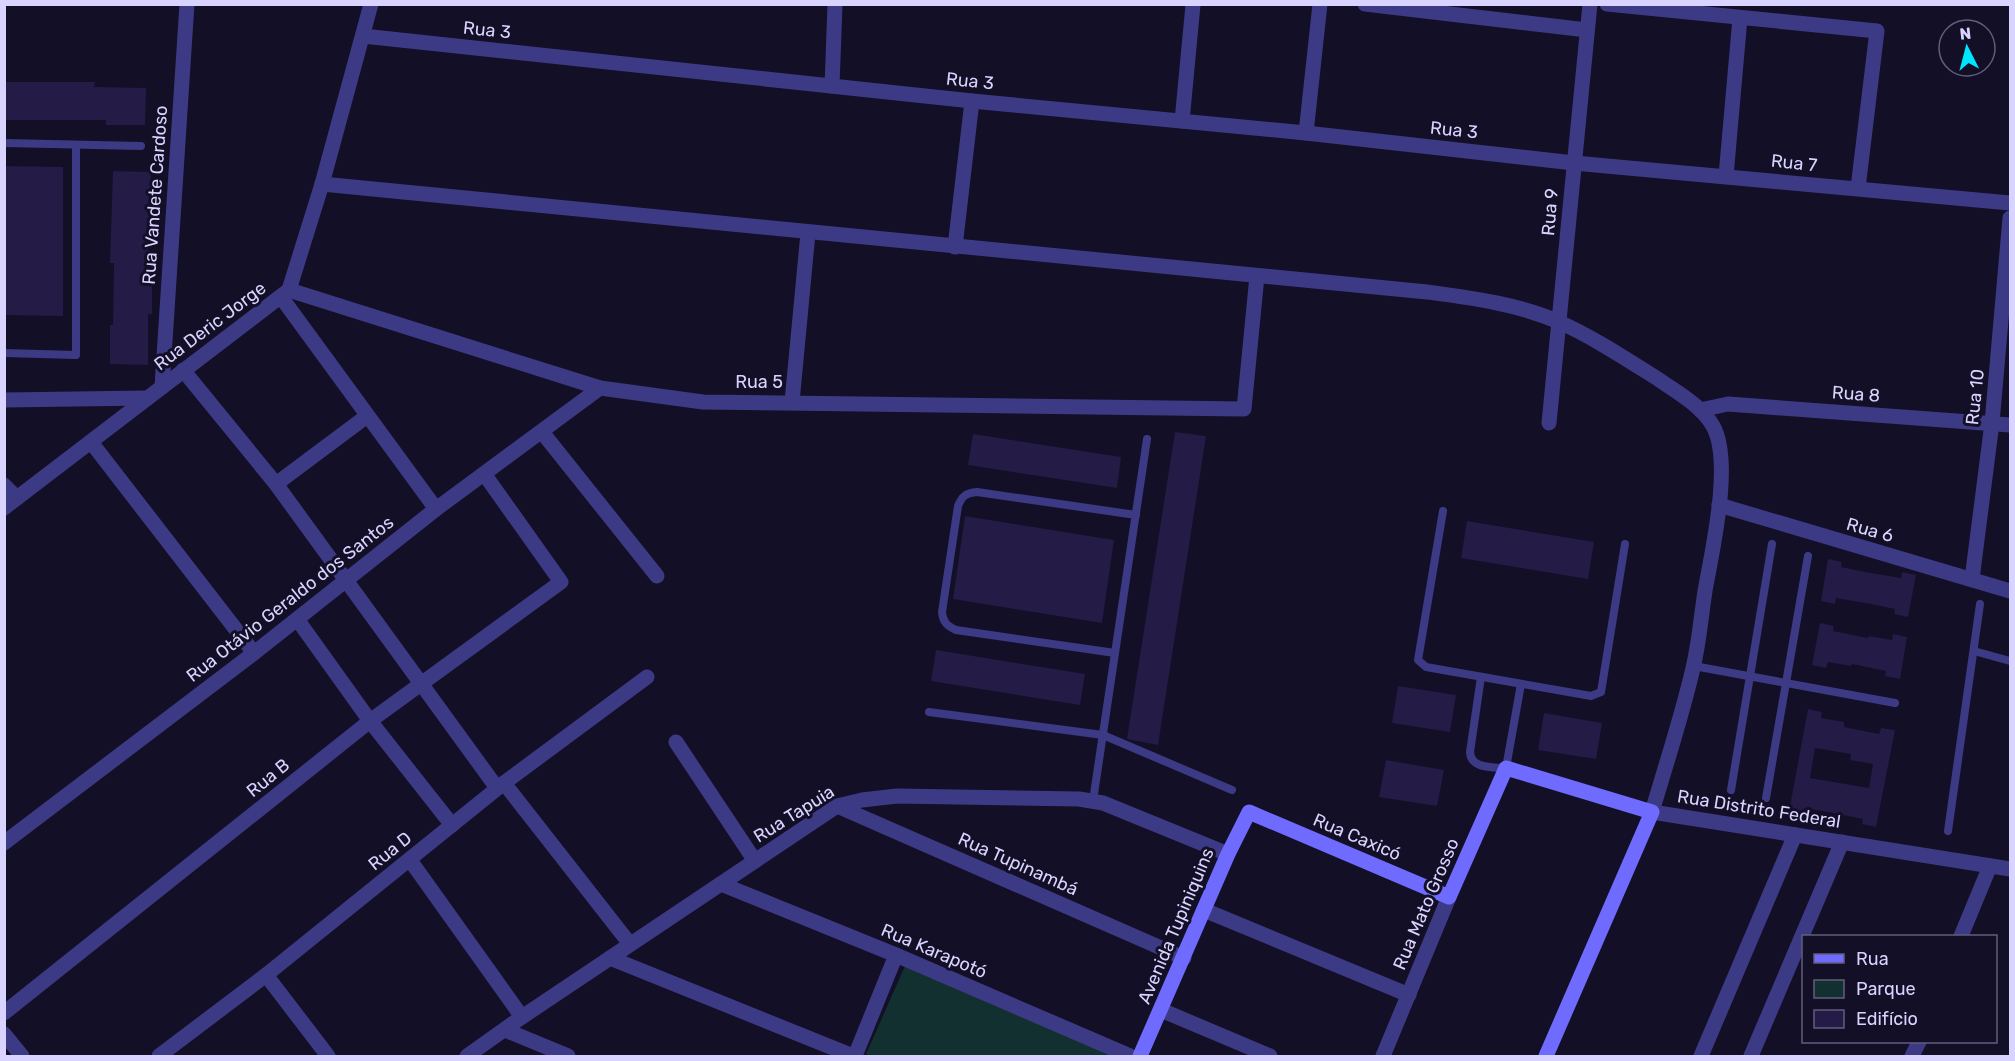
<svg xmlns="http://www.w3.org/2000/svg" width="2015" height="1061" viewBox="0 0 2015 1061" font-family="Rubik,sans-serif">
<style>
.green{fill:#12302f}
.building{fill:#241b47;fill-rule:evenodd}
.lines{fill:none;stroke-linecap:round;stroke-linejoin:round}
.lane{stroke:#3d3a85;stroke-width:8}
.street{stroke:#3d3a85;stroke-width:15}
.secondary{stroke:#6f6bff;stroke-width:15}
.labels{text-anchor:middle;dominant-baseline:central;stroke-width:6;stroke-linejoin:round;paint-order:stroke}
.street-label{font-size:18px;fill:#d9d4ff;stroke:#130f26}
</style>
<rect width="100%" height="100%" fill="#130f26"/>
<polygon class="green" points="905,966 1113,1056 871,1056 866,1054"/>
<g class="building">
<polygon points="6,82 95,82 94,87 146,88 145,125 106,125 106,120 5,120"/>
<polygon points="4,166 63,167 63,316 4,315"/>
<polygon points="113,171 151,172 148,275 152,275 152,314 148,314 148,365 110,364 110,325 113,325 114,263 110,263"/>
<polygon points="1175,432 1206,436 1158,745 1127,739"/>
<polygon points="973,434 1121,457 1117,488 968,465"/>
<polygon points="965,516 1114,540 1102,623 953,599"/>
<polygon points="1467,521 1594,542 1588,579 1461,558"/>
<polygon points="1828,559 1842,562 1841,567 1865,572 1901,578 1902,572 1916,575 1908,617 1894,614 1895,609 1871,604 1836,598 1835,604 1821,601"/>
<polygon points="1820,623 1834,626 1833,631 1868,638 1869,636 1892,640 1893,634 1907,637 1900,679 1885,676 1886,671 1852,664 1851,666 1828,662 1826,668 1812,665"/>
<polygon points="936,650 1085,674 1080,705 931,681"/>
<polygon points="1398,686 1456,695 1450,732 1392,723"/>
<path d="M1808 709 1822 712 1821 718 1844 722V727L1879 734 1881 728 1895 730 1876 827 1862 824 1863 819 1828 812 1804 808 1803 814 1789 812ZM1815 748 1851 754 1850 760 1873 764 1869 788 1810 778Z"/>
<polygon points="1544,713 1602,723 1596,759 1538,750"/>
<polygon points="1386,760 1444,770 1437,806 1379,797"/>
</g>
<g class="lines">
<g class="lane">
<polyline points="4,143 141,146"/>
<polyline points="4,353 76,355 76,145"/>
<polyline points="1443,511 1418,660 1426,667 1591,696 1601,692 1625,544"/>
<polyline points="1974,651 2010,661"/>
<path d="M1115 653 956 630C947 626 943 622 942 612L958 506C962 496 966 493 977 492L1136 515"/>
<polyline points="1694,666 1895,703"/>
<path d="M1481 677 1470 752C1471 769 1492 767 1506 768L1521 684"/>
<polyline points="929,712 1103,735 1232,790"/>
<polyline points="1731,790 1772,544"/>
<polyline points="1094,794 1147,439"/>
<polyline points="1766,798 1808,556"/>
<polyline points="1948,831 1980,604"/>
</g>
<g class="street">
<polyline points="1365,4 1587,30"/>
<polyline points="1607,4 1877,31 1858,188"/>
<polyline points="363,36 972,101 1306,133 1574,163 2010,203"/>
<polyline points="832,86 835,4"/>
<polyline points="1182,121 1193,5"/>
<polyline points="1306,133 1320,4"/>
<polyline points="1726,176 1740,18"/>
<path d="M322 184 1427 292C1472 298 1518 304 1559 322 1593 337 1626 359 1658 379 1676 392 1701 405 1713 426 1733 462 1712 551 1705 591 1701 617 1699 643 1693 668 1682 716 1666 764 1652 812L2010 869"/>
<polyline points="955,247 972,101"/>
<polyline points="289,290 600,388 703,402 1244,409 1257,276"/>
<polyline points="281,297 436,509"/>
<polyline points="183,370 276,484 497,788"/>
<polyline points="162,387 187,4"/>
<polyline points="4,400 147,398"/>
<polyline points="792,402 808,233"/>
<polyline points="1700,410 1728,404 2010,425"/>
<polyline points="1549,423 1590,4"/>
<polyline points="542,432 657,576"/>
<polyline points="91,442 254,653"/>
<polyline points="276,484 367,416"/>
<polyline points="4,485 17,498"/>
<polyline points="1719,505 2010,591"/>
<polyline points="4,508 289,290 322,184 371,4"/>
<polyline points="1972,579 1992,423 2010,218"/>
<polyline points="297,619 370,721 452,825"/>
<polyline points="676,742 755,861"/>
<polyline points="504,783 630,944"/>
<polyline points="837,806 1184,958"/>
<polyline points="4,843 254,653 436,509 600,388"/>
<polyline points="410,860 522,1017"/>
<polyline points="721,884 896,955 1130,1056"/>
<polyline points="1204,910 1409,995"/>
<polyline points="1961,936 1990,866"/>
<polyline points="610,958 853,1056"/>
<polyline points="266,975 328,1056"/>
<polyline points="1161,1010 1270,1056"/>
<polyline points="4,1013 370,721 561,582 485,475"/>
<polyline points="505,1030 568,1056"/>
<polyline points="4,1034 22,1056"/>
<polyline points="159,1056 266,975 504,783 647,677"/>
<polyline points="467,1056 522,1017 837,806 862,800 897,796 1079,799 1103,803 1228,854"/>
<polyline points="855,1056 896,955"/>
<polyline points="1383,1056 1449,897"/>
<polyline points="1701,1056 1795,835"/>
<polyline points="1751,1056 1842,842"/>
<polyline points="1912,1056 1919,1042"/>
</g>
<polyline class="secondary" points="1140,1056 1228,854 1249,812 1449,897 1506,768 1652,812 1546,1056"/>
</g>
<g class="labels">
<g class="street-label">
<text transform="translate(487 30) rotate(6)">Rua 3</text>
<text transform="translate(970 81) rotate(6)">Rua 3</text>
<text transform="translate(1454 130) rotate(6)">Rua 3</text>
<text transform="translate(1794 163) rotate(6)">Rua 7</text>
<text transform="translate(155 195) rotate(-86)">Rua Vandete Cardoso</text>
<text transform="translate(1550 212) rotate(-85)">Rua 9</text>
<text transform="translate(210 326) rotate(-37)">Rua Deric Jorge</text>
<text x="759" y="382">Rua 5</text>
<text transform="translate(1856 394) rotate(4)">Rua 8</text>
<text transform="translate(1975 397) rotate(-84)">Rua 10</text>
<text transform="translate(1870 530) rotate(16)">Rua 6</text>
<text transform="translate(290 599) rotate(-38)">Rua Otávio Geraldo dos Santos</text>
<text transform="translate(268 778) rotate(-39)">Rua B</text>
<text transform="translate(1759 809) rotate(9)">Rua Distrito Federal</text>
<text transform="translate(794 814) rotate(-32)">Rua Tapuia</text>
<text transform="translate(1357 837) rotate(23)">Rua Caxicó</text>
<text transform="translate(390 851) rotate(-39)">Rua D</text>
<text transform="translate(1018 864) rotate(24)">Rua Tupinambá</text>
<text transform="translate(1426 904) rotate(-67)">Rua Mato Grosso</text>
<text transform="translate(1176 926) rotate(-67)">Avenida Tupiniquins</text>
<text transform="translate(934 951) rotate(23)">Rua Karapotó</text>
</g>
</g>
<rect width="2015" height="1061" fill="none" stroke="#d9d4ff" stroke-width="12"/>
<rect x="1802" y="935" width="195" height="108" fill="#130f26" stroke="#625e7d" stroke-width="1.5"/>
<rect x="1814" y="954" width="30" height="9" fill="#6f6bff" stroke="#625e7d" stroke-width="1.5"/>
<text x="1856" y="965" font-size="18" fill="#d9d4ff">Rua</text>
<rect x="1814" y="980" width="30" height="18" fill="#12302f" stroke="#625e7d" stroke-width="1.5"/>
<text x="1856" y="995" font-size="18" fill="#d9d4ff">Parque</text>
<rect x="1814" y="1010" width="30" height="18" fill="#241b47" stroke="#625e7d" stroke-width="1.5"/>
<text x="1856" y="1025" font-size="18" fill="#d9d4ff">Edifício</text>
<g transform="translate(1967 48) rotate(354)"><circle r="28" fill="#130f26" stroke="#625e7d" stroke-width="1.5"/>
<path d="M0-4.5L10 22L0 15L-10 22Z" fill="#00e5ff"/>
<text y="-9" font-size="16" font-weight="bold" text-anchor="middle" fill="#d9d4ff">N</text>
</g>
</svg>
